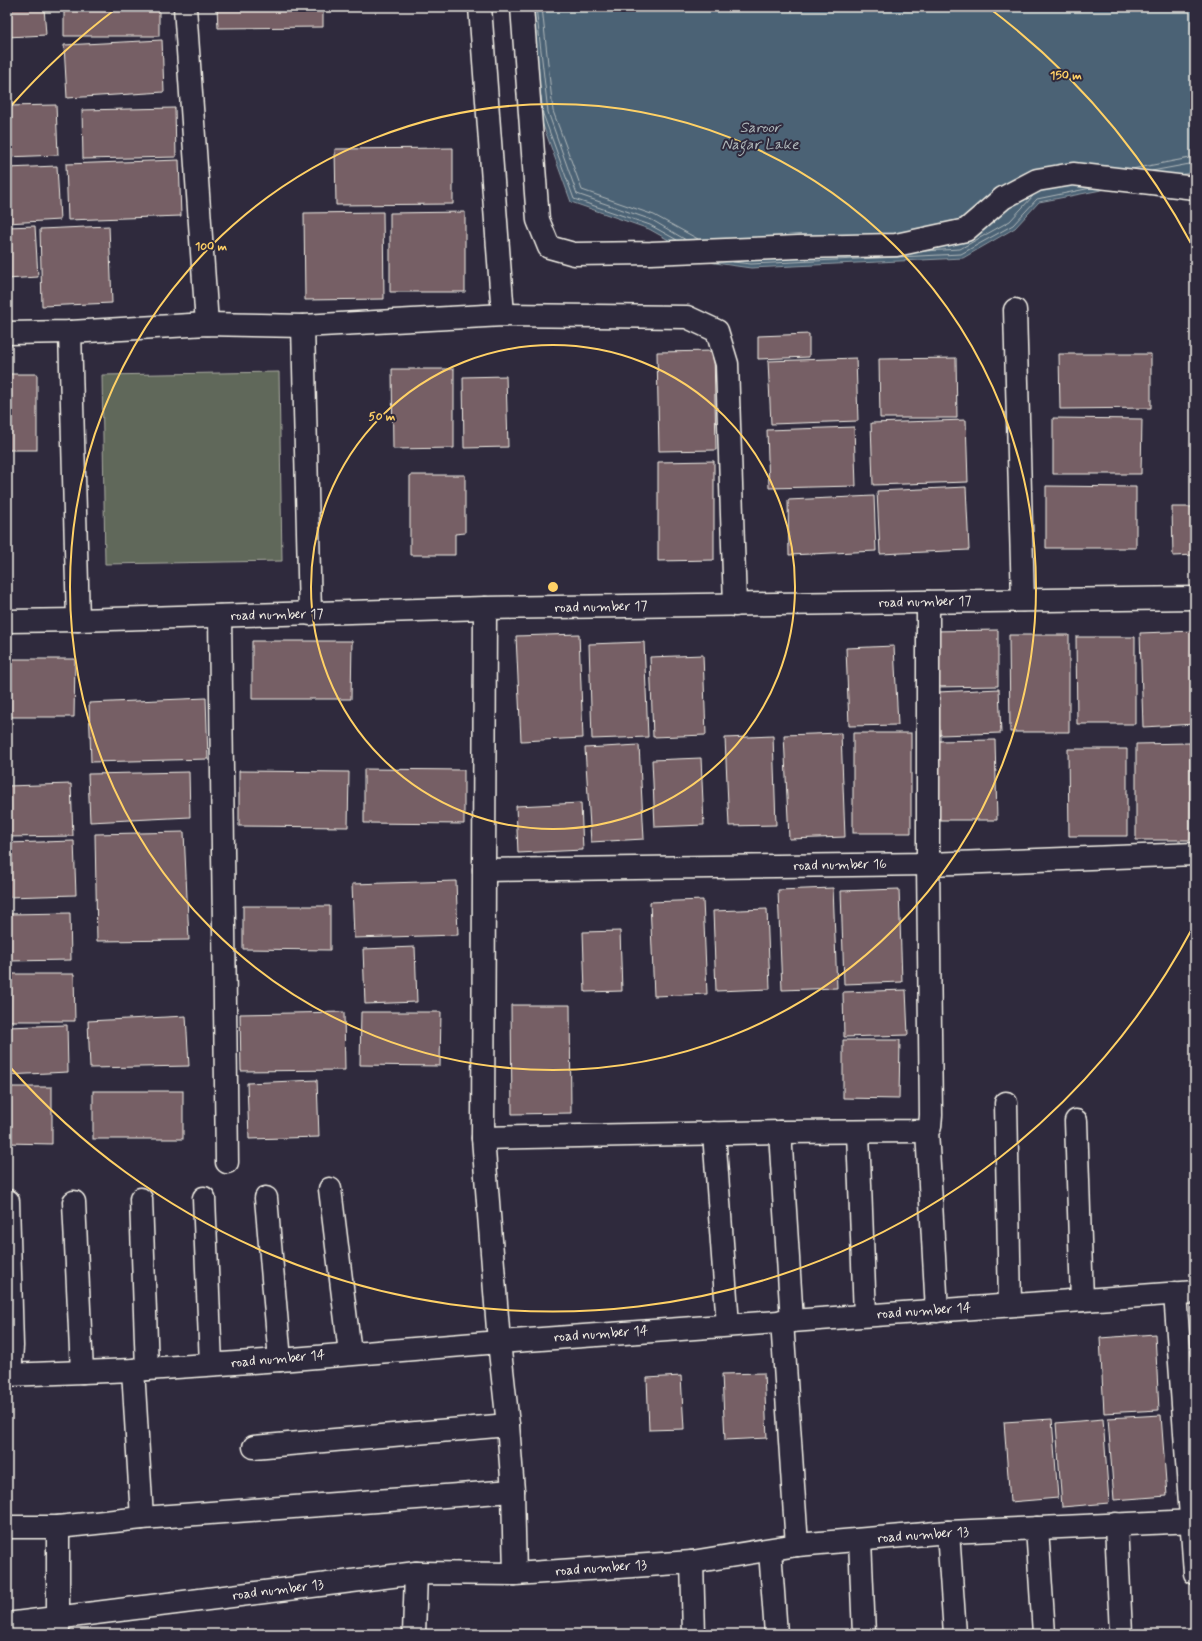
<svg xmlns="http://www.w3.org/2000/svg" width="1202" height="1641" viewBox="0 0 1202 1641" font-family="Mynerve,sans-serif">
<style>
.green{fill:#61685a;stroke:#aaaca1}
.water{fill:#4b6275;stroke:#8f9ba3}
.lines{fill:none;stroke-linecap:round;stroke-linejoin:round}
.shore{stroke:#b0b8ba;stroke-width:1}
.building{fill:#765e65;stroke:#f4f1e8}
.minor-casing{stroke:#f4f1e8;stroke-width:25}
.minor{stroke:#2f2a3d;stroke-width:22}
.ring{fill:none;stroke:#ffd166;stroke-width:2}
.labels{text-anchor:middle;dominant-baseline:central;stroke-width:4;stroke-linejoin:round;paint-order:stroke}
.street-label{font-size:14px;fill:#f4f1e8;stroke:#2f2a3d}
.water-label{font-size:15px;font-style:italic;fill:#b0b8ba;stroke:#2f2a3d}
.centre{fill:#ffd166;stroke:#2f2a3d;stroke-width:2}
.ring-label{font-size:12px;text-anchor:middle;font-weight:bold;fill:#ffd166;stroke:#2f2a3d;stroke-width:4;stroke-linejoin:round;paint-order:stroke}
</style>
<rect width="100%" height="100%" fill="#2f2a3d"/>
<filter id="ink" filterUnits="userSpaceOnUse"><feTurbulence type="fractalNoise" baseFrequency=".025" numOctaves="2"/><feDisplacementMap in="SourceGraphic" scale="8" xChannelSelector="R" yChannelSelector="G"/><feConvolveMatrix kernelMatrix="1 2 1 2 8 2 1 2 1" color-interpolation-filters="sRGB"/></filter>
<g filter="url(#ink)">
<polygon class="green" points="279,372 282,561 105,564 102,375"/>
<polygon class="water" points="527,7 1195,7 1195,172 1039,202 1015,228 963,258 751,268 708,262 649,229 571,202 539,114"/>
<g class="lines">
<g class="shore">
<polyline points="536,7 548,112 577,194 652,220 686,240"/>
<polyline points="542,7 553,111 582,190 654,215 698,239"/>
<polyline points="541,96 543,114 574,199 650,225 677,240"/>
<polyline points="1132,169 1195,157"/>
<polyline points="1152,171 1195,163"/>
<polyline points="925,251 960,249 1010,221 1033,196"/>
<polyline points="733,262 751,264 961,254 1013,225 1037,199 1091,188"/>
</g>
</g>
<g class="building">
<polygon points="7,7 44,7 46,35 7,37"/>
<rect x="64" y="7" width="95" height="29"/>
<polygon points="217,7 323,7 323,27 218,28"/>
<polygon points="162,40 164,92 67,98 64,45"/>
<polygon points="56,105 58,155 7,157 7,106"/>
<polygon points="175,108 176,157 83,159 82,110"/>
<polygon points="453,148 453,204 336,205 335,149"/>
<polygon points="179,160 181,216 68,220 66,164"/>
<polygon points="57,166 60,220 7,223 7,168"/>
<polygon points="383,212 384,299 305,300 304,213"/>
<polygon points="465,212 465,292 390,292 390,213"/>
<polygon points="35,226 38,277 7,279 7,227"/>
<polygon points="109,226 112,303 42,306 40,229"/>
<polygon points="809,334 809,357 758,359 758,336"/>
<polygon points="714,351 716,450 659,451 657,352"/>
<polygon points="1059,354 1151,354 1151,408 1060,409"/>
<polygon points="856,358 858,421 771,424 768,361"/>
<polygon points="956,358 957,418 880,418 879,359"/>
<polygon points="392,369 454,369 454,448 393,449"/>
<rect x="7" y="374" width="30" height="76"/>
<polygon points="506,376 508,447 464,448 463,377"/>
<polygon points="1053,418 1142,419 1141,474 1053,474"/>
<polygon points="966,420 968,482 873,485 871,423"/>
<polygon points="854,427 856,486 769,488 767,430"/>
<polygon points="714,461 714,560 658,561 658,462"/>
<polygon points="410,475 465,475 465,533 455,534 455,555 410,555"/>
<polygon points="1046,486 1136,487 1136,548 1046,548"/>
<polygon points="966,487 969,550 880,554 877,491"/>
<polygon points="874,496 876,551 789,555 788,500"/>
<polygon points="1172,507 1195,507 1195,555 1173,556"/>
<polygon points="998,630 998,686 934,687 933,631"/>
<polygon points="1195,631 1195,724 1143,727 1140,633"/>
<polygon points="579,634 583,738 521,741 516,636"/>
<polygon points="1009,635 1069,635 1069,732 1010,732"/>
<polygon points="1076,637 1135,637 1135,724 1077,724"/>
<polygon points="252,641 352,641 351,699 252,699"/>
<polygon points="644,642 648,737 592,739 589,644"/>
<polygon points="894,646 898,725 849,726 846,648"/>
<polygon points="703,655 706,735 653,737 650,657"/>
<polygon points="7,659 75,659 74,717 7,717"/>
<polygon points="999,689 1001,733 940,735 938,692"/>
<polygon points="206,698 208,759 91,762 89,703"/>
<polygon points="841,733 845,837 789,839 784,735"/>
<rect x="853" y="733" width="58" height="100"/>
<polygon points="773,736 776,825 729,826 725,738"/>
<polygon points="995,740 997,820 939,820 938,741"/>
<polygon points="1190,743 1190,840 1136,840 1136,744"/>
<polygon points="639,745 644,839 591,842 585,748"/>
<polygon points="1068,749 1127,749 1127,836 1069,836"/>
<polygon points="701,758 704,825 655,827 652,760"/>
<polygon points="364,769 464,770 464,824 364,823"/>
<polygon points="239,771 349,772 348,827 239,826"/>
<polygon points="189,772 190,817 90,822 88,774"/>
<polygon points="71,784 73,836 7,837 7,786"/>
<polygon points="581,803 583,850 518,853 516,806"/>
<polygon points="184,832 189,940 97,941 95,834"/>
<polygon points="74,841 76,895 7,897 7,843"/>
<polygon points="456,881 458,935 354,938 352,884"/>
<polygon points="833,888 837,988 782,990 778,890"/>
<polygon points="899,889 902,982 844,984 841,891"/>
<polygon points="703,900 707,994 654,996 650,902"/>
<polygon points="243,906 330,906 330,950 243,949"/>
<polygon points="767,909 770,989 716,991 713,911"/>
<polygon points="70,913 71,960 7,961 7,914"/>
<polygon points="620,931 622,991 585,992 583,932"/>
<polygon points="415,947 417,1002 365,1004 363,949"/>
<polygon points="7,974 74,974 75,1021 7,1021"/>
<polygon points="906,990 908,1035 844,1037 843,992"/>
<polygon points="511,1005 570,1005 571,1113 512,1114"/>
<polygon points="344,1012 345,1070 241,1071 240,1014"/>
<polygon points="361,1012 441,1012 440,1066 360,1065"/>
<polygon points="186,1016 189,1066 90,1068 88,1021"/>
<polygon points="67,1025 68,1072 7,1075 7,1027"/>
<polygon points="843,1040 900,1040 899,1099 843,1098"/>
<polygon points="317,1080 319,1137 249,1139 247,1083"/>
<polygon points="7,1087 52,1087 52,1144 7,1143"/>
<rect x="93" y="1091" width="90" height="48"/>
<polygon points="1155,1334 1159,1410 1104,1413 1100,1338"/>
<polygon points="764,1373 767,1438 725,1440 722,1374"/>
<polygon points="681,1376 684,1429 649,1430 647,1378"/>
<polygon points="1161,1415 1167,1496 1114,1500 1108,1418"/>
<polygon points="1052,1419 1058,1498 1010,1502 1004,1422"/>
<polygon points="1103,1419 1109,1503 1062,1507 1056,1423"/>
</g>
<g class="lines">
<g class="minor-casing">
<g id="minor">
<polyline points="185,7 207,324"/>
<polyline points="480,7 503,315"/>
<polyline points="522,7 538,220 549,247 574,254 651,253 798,247 896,245 966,230 1003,198 1037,180 1073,174 1195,188"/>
<polyline points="1015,310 1023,600"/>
<polyline points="303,326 310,614"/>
<polyline points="70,332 78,620"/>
<polyline points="7,333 70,332 207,324 303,326 503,315 687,317 717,331 727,364 735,605"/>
<polyline points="485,608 483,1138 499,1342 508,1425 513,1491 515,1574"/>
<polyline points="220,616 227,1162"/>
<polyline points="7,621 78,620 485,608 1195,598"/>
<polyline points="484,870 928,864 1195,854"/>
<polyline points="1006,1103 1010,1305"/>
<polyline points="1076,1121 1082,1300"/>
<polyline points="927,1130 937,1311"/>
<polyline points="780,1132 792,1321"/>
<polyline points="714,1133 728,1325"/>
<polyline points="858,1133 865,1315"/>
<polyline points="483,1138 780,1132 922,1131 927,1130 930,1127 931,1115 928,864 928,602"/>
<polyline points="330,1189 350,1353"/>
<polyline points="204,1198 211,1364"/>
<polyline points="266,1198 280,1360"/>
<polyline points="141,1199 147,1369"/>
<polyline points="8,1201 12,1346 10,1375"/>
<polyline points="74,1202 82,1372"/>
<polyline points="1175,1293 1195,1573"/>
<polyline points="782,1321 797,1545"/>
<polyline points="133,1370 142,1518"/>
<polyline points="7,1375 133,1370 280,1360 499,1342 1195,1292"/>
<polyline points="254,1447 508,1425"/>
<polyline points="1116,1524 1121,1634"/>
<polyline points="7,1527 58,1527 142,1518 513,1491"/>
<polyline points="58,1527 58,1634"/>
<polyline points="1037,1528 1044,1634"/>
<polyline points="948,1532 955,1634"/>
<polyline points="860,1540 864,1634"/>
<polyline points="770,1550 776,1634"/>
<polyline points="692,1562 694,1634"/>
<polyline points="7,1624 416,1573 515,1574 692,1562 797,1545 948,1532 1195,1521"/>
<polyline points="414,1634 416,1573"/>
</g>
</g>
<use href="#minor" class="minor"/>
</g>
</g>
<g class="ring">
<circle cx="553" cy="587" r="242"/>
<circle cx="553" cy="587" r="483"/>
<path d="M1193 927A725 725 0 0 1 10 1067M10 107A725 725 0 0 1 117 8M989 8A725 725 0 0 1 1193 247"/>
</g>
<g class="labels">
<g class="street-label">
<text transform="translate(925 602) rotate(-1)">road number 17</text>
<text transform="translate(601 607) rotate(-1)">road number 17</text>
<text transform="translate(277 615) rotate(-1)">road number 17</text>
<text transform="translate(840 865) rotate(-1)">road number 16</text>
<text transform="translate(924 1311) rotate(-4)">road number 14</text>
<text transform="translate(601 1334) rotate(-4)">road number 14</text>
<text transform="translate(278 1359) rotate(-5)">road number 14</text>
<text transform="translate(923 1535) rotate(-4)">road number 13</text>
<text transform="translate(601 1568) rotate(-4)">road number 13</text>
<text transform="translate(278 1590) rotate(-7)">road number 13</text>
</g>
<g class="water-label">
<text x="760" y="128">Saroor<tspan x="760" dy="17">Nagar Lake</tspan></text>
</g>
</g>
<circle cx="553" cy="587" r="6" class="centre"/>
<g class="ring-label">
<text x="1066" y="79">150 m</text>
<text x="211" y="250">100 m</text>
<text x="382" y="420">50 m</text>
</g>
<rect width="1202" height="1641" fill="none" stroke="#2f2a3d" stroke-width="24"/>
<rect x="12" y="12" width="1178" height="1617" fill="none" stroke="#f4f1e8" stroke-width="1.5" filter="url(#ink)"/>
</svg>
